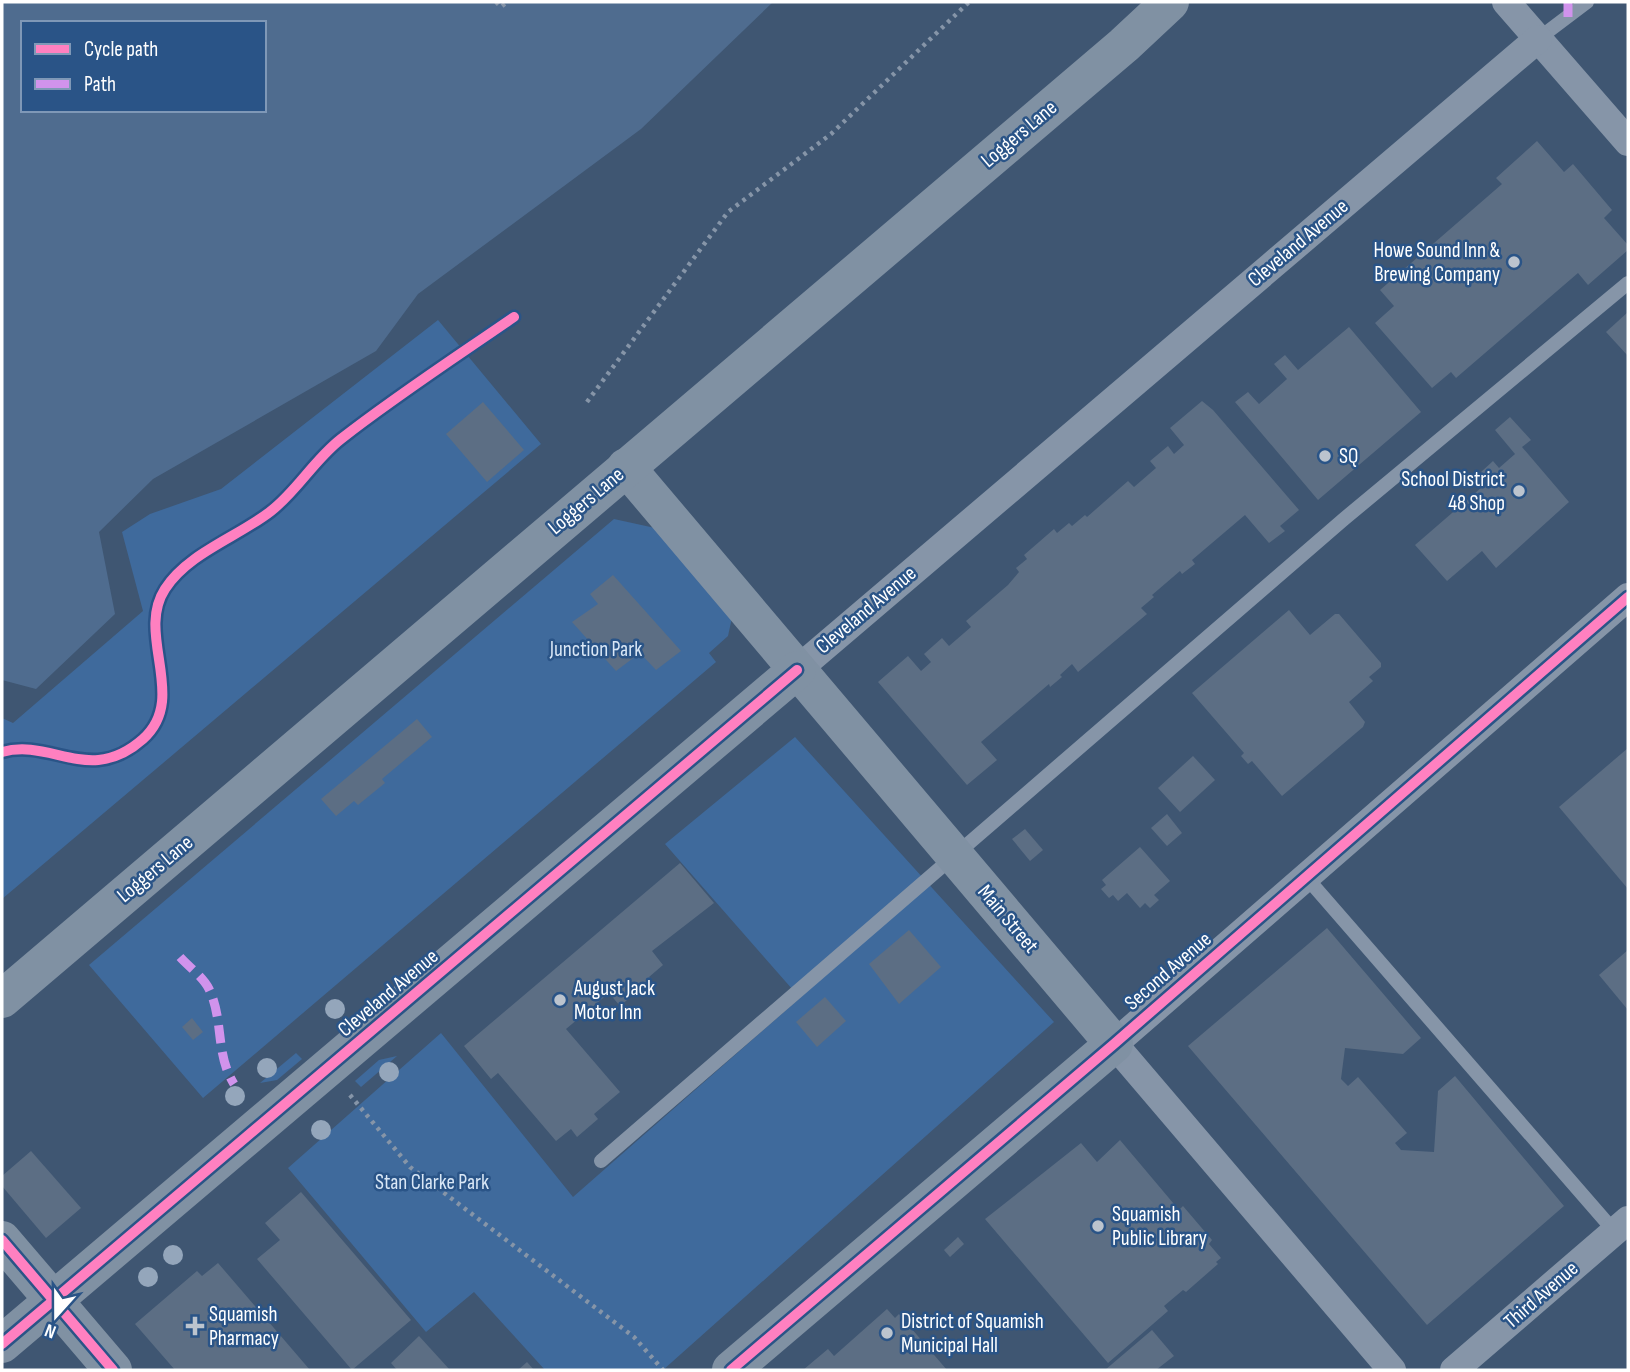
<svg xmlns="http://www.w3.org/2000/svg" width="1630" height="1372" viewBox="0 0 1630 1372" font-family="'Sofia Sans Condensed',sans-serif">
<style>
.green{fill:#3f6a9c}
.water{fill:#4f6c8f;fill-rule:evenodd}
.building{fill:#5c6e84}
.lines{fill:none;stroke-linecap:round;stroke-linejoin:round}
.path{stroke:#8695a8;stroke-width:4.5;stroke-dasharray:3.5 5;stroke-linecap:butt}
.lane{stroke:#8695a8;stroke-width:14}
.street{stroke:#8695a8;stroke-width:28}
.secondary{stroke:#8091a3;stroke-width:38}
.quiet{stroke:#d193ec;stroke-width:9;stroke-dasharray:18 9;stroke-linecap:butt}
.cycleway-casing{stroke:#2a5487;stroke-width:15}
.cycleway{stroke:#ff80c0;stroke-width:10}
.tree{fill:#94a6bb}
.poi-dot{fill:#bcc4ce;stroke:#2a5487;stroke-width:2.5}
.labels{text-anchor:middle;dominant-baseline:central;stroke-width:5;stroke-linejoin:round;paint-order:stroke}
.street-label{font-size:21px;fill:#fff;stroke:#2a5487}
.poi-label{font-size:21px;fill:#fff;stroke:#2a5487;text-anchor:start}
.park-label{font-size:21px;fill:#d9e7f6;stroke:#2a5487}
</style>
<rect width="100%" height="100%" fill="#3f5672"/>
<g class="green">
<polygon points="438,320 541,444 2,899 2,718 13,723 143,611 122,532 150,514 221,489"/>
<polygon points="614,519 655,528 733,613 728,636 709,653 716,662 203,1098 89,965"/>
<polygon points="795,737 1054,1022 663,1370 545,1370 474,1292 426,1332 288,1168 441,1033 573,1197 800,998 665,844"/>
<polygon points="296,1053 302,1059 277,1080 260,1083"/>
<polygon points="397,1056 361,1087 355,1081 379,1060"/>
</g>
<path class="water" d="M2 2H773L641 129 418 294 376 351 153 479 99 532 115 614 36 689 2 680ZM23 23H264V110H23Z"/>
<g class="building">
<polygon points="1537,141 1564,172 1573,164 1612,210 1604,218 1628,245 1628,250 1588,285 1578,273 1456,378 1451,372 1432,388 1375,323 1394,306 1380,290 1502,184 1496,178"/>
<polygon points="1628,312 1628,356 1606,332"/>
<polygon points="1349,327 1421,412 1318,500 1235,402 1248,392 1259,404 1287,379 1274,364 1285,355 1298,370"/>
<polygon points="1202,401 1213,410 1299,510 1280,526 1285,531 1269,543 1245,515 1192,560 1195,564 1182,574 1180,571 1152,595 1154,597 1141,608 1147,614 1078,672 1072,664 1060,675 1062,677 1050,687 1049,684 981,742 997,760 967,785 878,682 908,656 921,671 931,662 924,654 942,638 949,646 971,627 966,621 1008,585 1019,572 1016,568 1027,559 1024,555 1054,529 1057,533 1069,523 1072,526 1085,515 1087,517 1128,481 1134,487 1156,468 1150,461 1168,446 1174,454 1184,445 1170,428"/>
<polygon points="483,402 524,450 487,482 446,434"/>
<polygon points="1510,417 1531,440 1522,447 1569,502 1496,568 1482,551 1447,581 1415,545 1489,481 1481,472 1493,461 1499,468 1515,454 1495,430"/>
<polygon points="613,575 681,651 656,670 640,653 616,671 572,622 598,604 590,594"/>
<polygon points="1289,610 1310,635 1335,614 1339,614 1381,663 1381,667 1369,677 1373,681 1349,702 1365,722 1363,727 1282,796 1252,761 1248,764 1241,756 1244,753 1192,693"/>
<polygon points="417,719 432,737 382,779 385,783 358,805 354,801 336,816 321,799"/>
<polygon points="1628,748 1628,889 1559,807"/>
<polygon points="1193,756 1215,780 1180,812 1158,788"/>
<polygon points="1167,814 1182,833 1167,846 1151,828"/>
<polygon points="1025,829 1043,850 1030,861 1012,839"/>
<polygon points="1140,847 1170,881 1154,895 1159,900 1150,908 1145,903 1140,908 1127,893 1118,901 1113,895 1109,898 1101,889 1106,885 1102,880"/>
<polygon points="680,863 714,903 652,951 663,965 649,977 652,979 620,1006 609,993 566,1029 620,1092 594,1114 598,1119 577,1137 571,1129 556,1141 498,1073 491,1079 464,1046"/>
<polygon points="1327,928 1421,1038 1403,1054 1345,1048 1341,1079 1348,1086 1358,1077 1407,1133 1395,1143 1401,1150 1434,1152 1438,1091 1455,1076 1564,1206 1427,1325 1188,1046"/>
<polygon points="909,930 941,967 899,1004 869,964"/>
<polygon points="1628,950 1628,1010 1599,975"/>
<polygon points="825,997 846,1021 817,1047 796,1022"/>
<polygon points="192,1018 203,1032 193,1040 182,1027"/>
<polygon points="1120,1140 1179,1210 1183,1206 1212,1240 1209,1244 1221,1258 1216,1262 1218,1264 1186,1292 1183,1290 1164,1306 1168,1311 1108,1363 985,1219 1081,1143 1097,1162"/>
<polygon points="31,1151 81,1208 46,1238 2,1186 2,1176"/>
<polygon points="301,1192 411,1320 352,1370 257,1259 280,1240 265,1223"/>
<polygon points="958,1237 964,1244 950,1257 944,1250"/>
<polygon points="218,1263 310,1370 175,1370 135,1324 197,1271 202,1276"/>
<polygon points="887,1309 895,1318 899,1314 947,1370 803,1370 828,1349 834,1356"/>
<polygon points="1152,1330 1174,1356 1156,1370 1105,1370"/>
<polygon points="419,1336 450,1370 397,1370 391,1363"/>
<polygon points="527,1362 534,1370 518,1370"/>
</g>
<g class="lines">
<g class="path">
<polyline points="496,2 501,7 507,2"/>
<polyline points="587,402 728,212 831,134 969,2"/>
<polyline points="350,1095 410,1167 634,1337 663,1370"/>
</g>
<g class="lane">
<polyline points="1538,39 1587,2"/>
<polyline points="1306,877 1615,1232"/>
<polyline points="601,1161 1344,519 1628,283"/>
</g>
<g class="street">
<polyline points="1506,2 1628,142"/>
<polyline points="797,670 1538,39"/>
<polyline points="1392,1370 1114,1044 1628,597"/>
<polyline points="1454,1370 1628,1220"/>
</g>
<g class="secondary">
<polyline points="626,467 1114,1044 731,1370"/>
<polyline points="2,999 1124,45 1170,2"/>
<polyline points="2,1240 113,1370"/>
<polyline points="2,1344 797,670"/>
</g>
<g class="quiet">
<polyline points="1568,17 1568,2"/>
<path d="M180 957C189 967 203 977 209 989 224 1020 215 1054 234 1084"/>
</g>
<g class="cycleway-casing">
<g id="cycleway">
<path d="M2 752C52 738 90 786 143 739 189 698 135 635 165 589 188 553 238 537 271 511 297 491 314 460 341 439 396 396 456 357 514 317"/>
<polyline points="2,1240 113,1370"/>
<polyline points="2,1344 797,670"/>
<polyline points="731,1370 1114,1044 1628,597"/>
</g>
</g>
<use href="#cycleway" class="cycleway"/>
</g>
<g class="tree">
<circle cx="335" cy="1009" r="10"/>
<circle cx="267" cy="1068" r="10"/>
<circle cx="389" cy="1072" r="10"/>
<circle cx="235" cy="1096" r="10"/>
<circle cx="321" cy="1130" r="10"/>
<circle cx="173" cy="1255" r="10"/>
<circle cx="148" cy="1277" r="10"/>
</g>
<g class="poi-dot">
<circle cx="1514" cy="262" r="7"/>
<circle cx="1325" cy="456" r="7"/>
<circle cx="1519" cy="491" r="7"/>
<circle cx="560" cy="1000" r="7"/>
<circle cx="1098" cy="1226" r="7"/>
<path d="M191.5 1315.5h7v7h7v7h-7v7h-7v-7h-7v-7h7z"/>
<circle cx="887" cy="1333" r="7"/>
</g>
<g class="labels">
<g class="street-label">
<text transform="translate(1019 134) rotate(-40)">Loggers Lane</text>
<text transform="translate(1298 243) rotate(-40)">Cleveland Avenue</text>
<text transform="translate(586 501) rotate(-40)">Loggers Lane</text>
<text transform="translate(866 610) rotate(-40)">Cleveland Avenue</text>
<text transform="translate(155 869) rotate(-40)">Loggers Lane</text>
<text transform="translate(1008 919) rotate(50)">Main Street</text>
<text transform="translate(1168 971) rotate(-41)">Second Avenue</text>
<text transform="translate(388 993) rotate(-40)">Cleveland Avenue</text>
<text transform="translate(1541 1295) rotate(-41)">Third Avenue</text>
</g>
<g class="poi-label">
<text x="1500" y="250" text-anchor="end">Howe Sound Inn &amp;<tspan x="1500" dy="24">Brewing Company</tspan></text>
<text x="1339" y="456">SQ</text>
<text x="1505" y="479" text-anchor="end">School District<tspan x="1505" dy="24">48 Shop</tspan></text>
<text x="574" y="988">August Jack<tspan x="574" dy="24">Motor Inn</tspan></text>
<text x="1112" y="1214">Squamish<tspan x="1112" dy="24">Public Library</tspan></text>
<text x="209" y="1314">Squamish<tspan x="209" dy="24">Pharmacy</tspan></text>
<text x="901" y="1321">District of Squamish<tspan x="901" dy="24">Municipal Hall</tspan></text>
</g>
<g class="park-label">
<text x="596" y="649">Junction Park</text>
<text x="432" y="1182">Stan Clarke Park</text>
</g>
</g>
<rect width="1630" height="1372" fill="none" stroke="#ffffff" stroke-width="7"/>
<rect x="21" y="21" width="245" height="91" fill="#2a5487" stroke="#7f98b7" stroke-width="2"/>
<rect x="35" y="44" width="35" height="10" fill="#ff80c0" stroke="#7f98b7" stroke-width="2"/>
<text x="84" y="56" font-size="21" fill="#ffffff">Cycle path</text>
<rect x="35" y="79" width="35" height="10" fill="#d193ec" stroke="#7f98b7" stroke-width="2"/>
<text x="84" y="91" font-size="21" fill="#ffffff">Path</text>
<g transform="translate(56 1316) rotate(201)" stroke="#2a5487" stroke-width="5" paint-order="stroke">
<path d="M0-5L12 26L0 18L-12 26Z" fill="#ffffff"/>
<text y="-10" font-size="19" font-weight="bold" text-anchor="middle" fill="#ffffff">N</text>
</g>
</svg>
